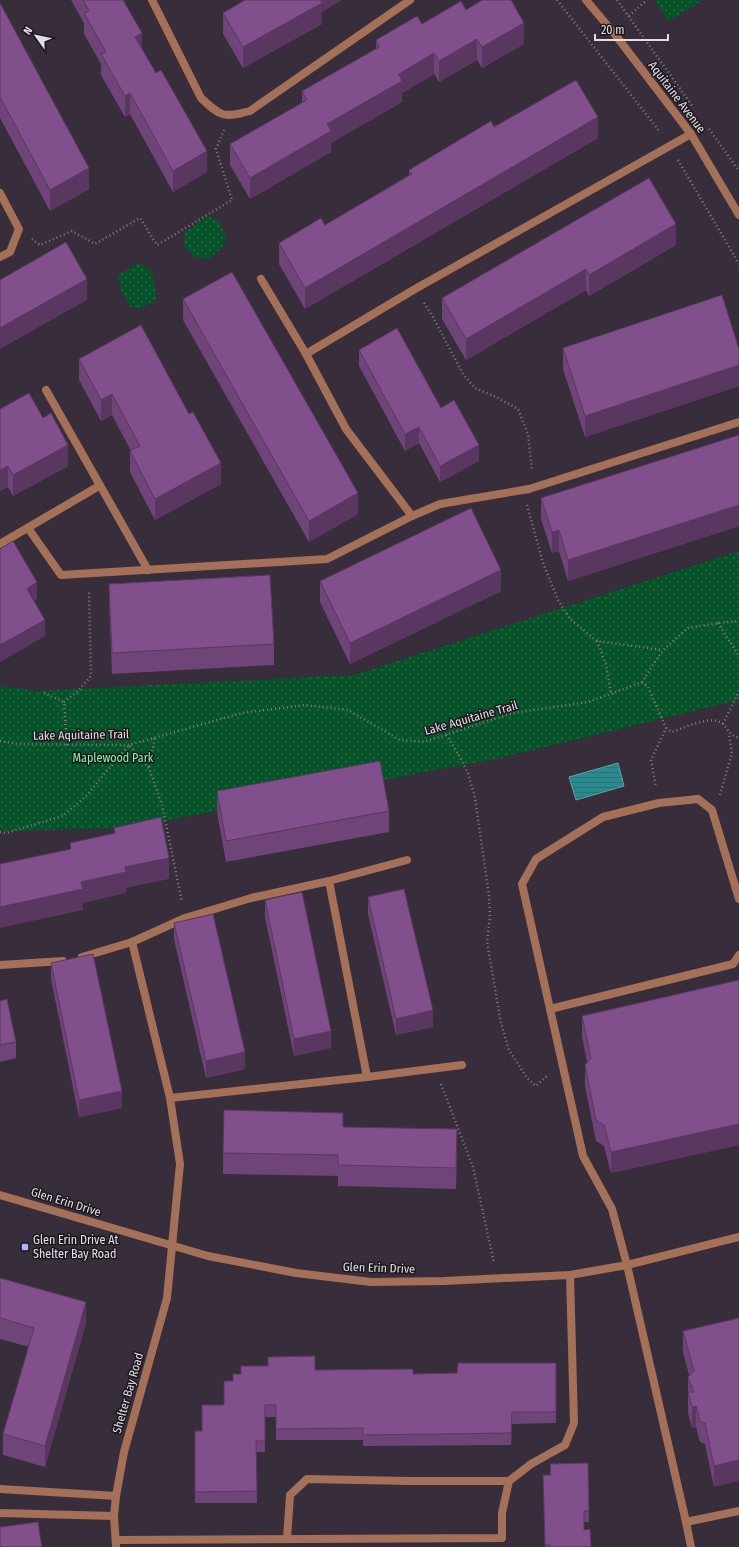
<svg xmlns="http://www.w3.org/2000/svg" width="739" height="1547" viewBox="0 0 739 1547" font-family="'Fira Sans Condensed',sans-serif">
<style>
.park{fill:url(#park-dots)}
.water{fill:url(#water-rules);stroke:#60a3a7}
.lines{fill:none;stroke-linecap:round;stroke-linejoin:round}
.path{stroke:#857c87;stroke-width:2.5;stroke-dasharray:1 3;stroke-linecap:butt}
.service{stroke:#a57058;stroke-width:8}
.tertiary{stroke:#a57058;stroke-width:8}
.wall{fill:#6f4478}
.shaded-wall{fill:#5a3761}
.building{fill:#814f8b;stroke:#5a3761}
.poi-dot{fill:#b0aefa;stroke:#1c171d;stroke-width:1.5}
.labels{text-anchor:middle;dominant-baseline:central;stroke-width:3;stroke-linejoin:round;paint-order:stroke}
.street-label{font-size:12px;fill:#e4dde6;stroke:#1c171d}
.park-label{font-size:12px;fill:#89f1aa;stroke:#1c171d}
.poi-label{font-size:12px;fill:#e4dde6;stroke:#1c171d;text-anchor:start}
</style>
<defs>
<pattern id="park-dots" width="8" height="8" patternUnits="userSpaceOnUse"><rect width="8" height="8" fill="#065229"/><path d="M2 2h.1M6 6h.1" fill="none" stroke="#2a6a48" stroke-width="1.8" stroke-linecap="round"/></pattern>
<pattern id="water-rules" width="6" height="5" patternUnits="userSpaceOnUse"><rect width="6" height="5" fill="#288a8c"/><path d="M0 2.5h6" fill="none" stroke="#327173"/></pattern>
</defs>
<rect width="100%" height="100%" fill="#382d3a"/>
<g class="park">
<polygon points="655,0 703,0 668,21"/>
<polygon points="208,216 217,219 227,238 221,249 208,259 194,257 184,245 185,232"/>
<polygon points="139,263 152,272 157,299 141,308 130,307 120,288 118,275"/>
<polygon points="739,551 739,700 496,759 125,828 0,831 0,686 35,691 354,675"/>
</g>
<polygon class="water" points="618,763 624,786 576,800 569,777"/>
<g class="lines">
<g class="path">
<polyline points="557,0 660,132"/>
<polyline points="617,0 693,107"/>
<polyline points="629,16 647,0"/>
<polyline points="709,129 739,171"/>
<polyline points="678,160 739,264"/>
<polyline points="32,239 40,245 72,231 95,244 140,218 157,245 232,200 216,149 224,130"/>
<polyline points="424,303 433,317 463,374 475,388 498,398 518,409 528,434 532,470"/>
<polyline points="527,505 543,563 558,600 570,619 597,641 663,650"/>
<polyline points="718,623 739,656"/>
<polyline points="597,641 606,665 611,694"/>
<polyline points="642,682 648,687 666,728 651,760 656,787"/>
<polyline points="44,693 64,702 67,745"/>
<polyline points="64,702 78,691 91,676 89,590"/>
<polyline points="723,724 739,691"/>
<path d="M666 728 672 732C683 728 713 714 723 724 731 732 726 732 739 738"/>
<polyline points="446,735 456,750 468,773 475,798 489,896 490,917 487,942 501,1023 509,1050 527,1078 536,1086 548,1075"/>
<polyline points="0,741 17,744 129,745 242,713 305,705 348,710 400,740 424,742 513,713 588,702 611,694 642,682 663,650 688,628 718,623 739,621"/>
<polyline points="149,767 155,737"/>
<polyline points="720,795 732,753 729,734"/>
<polyline points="0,832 6,833 63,816 86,796 129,745 149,768 162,805 182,902"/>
<polyline points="441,1084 473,1167 494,1263"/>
</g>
<g class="service">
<path d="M152 0 201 98C221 117 224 118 250 111L410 0"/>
<polyline points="0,193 19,229 10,252 0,257"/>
<polyline points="261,279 306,354"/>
<polyline points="46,390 148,570"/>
<polyline points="412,516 346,429 306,354 415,289 691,134"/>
<polyline points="28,528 61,575 327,559 412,516 440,504 529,489 739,422"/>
<polyline points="0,544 99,486"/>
<polyline points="329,881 407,860"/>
<polyline points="132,942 170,1098"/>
<polyline points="82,957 132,942 185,918 251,898 329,881 367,1077 170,1098 180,1164 172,1246"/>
<polyline points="0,965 63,961"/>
<polyline points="550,1009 733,964 739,955"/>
<polyline points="367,1077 462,1065"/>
<polyline points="0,1489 116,1496"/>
<polyline points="0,1513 114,1516"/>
<polyline points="686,1522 739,1511"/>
<polyline points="287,1539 290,1495 307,1479 410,1481 509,1481"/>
<polyline points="116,1540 502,1538 502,1513 509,1481 531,1464 565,1445 574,1423 570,1275"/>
<polyline points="691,1547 686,1522 627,1265 612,1209 583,1156 522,884 536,859 603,817 659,803 698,799 712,810 739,899"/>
</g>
<g class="tertiary">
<polyline points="586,0 617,37 691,134 739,215"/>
<polyline points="0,1195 208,1256 296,1273 371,1282 444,1281 570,1275 627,1265 739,1237"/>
<polyline points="116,1547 114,1516 116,1496 124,1452 167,1298 172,1246"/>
</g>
</g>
<g class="wall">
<polygon points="71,0 124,0 142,49 207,172 173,192 130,114 125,117 101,75 101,64 84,34 84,23"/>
<polygon points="0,3 89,189 50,211 0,118"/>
<polygon points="466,10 524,44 482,68 477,60 439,82 434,74 402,93 402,102 331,143 331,152 250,199 230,165 230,144 302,103 302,91 376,49 376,40 422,24"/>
<polygon points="322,12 322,24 243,68 223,34 223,13"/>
<polygon points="494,127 598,138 305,309 279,264 279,243 325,225 409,175 409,170"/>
<polygon points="676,245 589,296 586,290 466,360 442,319 442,298"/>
<polygon points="183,299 358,514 309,542 183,320"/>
<polygon points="563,348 739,349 739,386 585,437 563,369"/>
<polygon points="359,350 441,408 479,461 440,482 419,443 405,451 359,366"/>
<polygon points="79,359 221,484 155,520 130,472 130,451 131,451 112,415 101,421 79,380"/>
<polygon points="0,409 68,466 13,496 8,487 0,491"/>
<polygon points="739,435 739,526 568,581 559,551 552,553 541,519 541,498"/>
<polygon points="320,581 501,591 350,664 320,602"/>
<polygon points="109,584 274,644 274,665 112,674 109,605"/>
<polygon points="217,791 389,811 389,832 226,862 217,812"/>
<polygon points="368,897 433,1027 396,1035 368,914"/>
<polygon points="265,900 331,1048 294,1056 265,917"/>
<polygon points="174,923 245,1069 206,1078 174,939"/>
<polygon points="51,963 122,1108 79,1117 51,979"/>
<polygon points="739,980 739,1145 611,1173 604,1146 596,1141 585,1086 585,1065 587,1062 582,1037 582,1016"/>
<polygon points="0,1001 16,1042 16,1058 0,1062"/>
<polygon points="343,1127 457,1150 456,1189 338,1186 338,1176 223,1174 223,1153"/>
<polygon points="0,1278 86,1323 45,1467 3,1455 3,1434 29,1347 0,1339"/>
<polygon points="739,1318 714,1487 705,1444 700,1442 696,1427 692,1428 688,1413 688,1377 689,1375 683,1352 683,1331"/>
<polygon points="556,1363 556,1423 512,1424 511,1445 363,1446 363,1440 276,1440 276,1417 265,1417 265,1452 256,1452 257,1503 195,1503 195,1431 202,1431 224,1405 233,1381 241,1374 315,1370 413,1374 457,1373"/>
<polygon points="588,1463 589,1522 584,1522 584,1530 591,1547 545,1547 543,1475 550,1475 550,1464"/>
</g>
<g class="shaded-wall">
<polygon points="317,0 342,0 322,12 322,24 243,68 243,47"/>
<polygon points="524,23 524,44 482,68 482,47"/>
<polygon points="142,33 142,54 135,37"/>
<polygon points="477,39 477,60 439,82 439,61"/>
<polygon points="434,53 434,74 402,93 402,102 331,143 331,152 250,199 250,178 399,74"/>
<polygon points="130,93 130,114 125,117 125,96"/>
<polygon points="598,117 598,138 305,309 305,288"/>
<polygon points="207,151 207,172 173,192 173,171"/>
<polygon points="89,168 89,189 50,211 50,190"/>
<polygon points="676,224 676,245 589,296 589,275"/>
<polygon points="586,269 586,290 466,360 466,339"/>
<polygon points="87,279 87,300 0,349 0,328"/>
<polygon points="739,365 739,386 585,437 585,416"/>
<polygon points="112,394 112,415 101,421 101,400"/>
<polygon points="419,427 419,443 405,451 405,434"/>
<polygon points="68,445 68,466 13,496 13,475"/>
<polygon points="479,445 479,461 440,482 440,466"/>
<polygon points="221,463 221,484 155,520 155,499"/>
<polygon points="8,466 8,487 0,491 0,470"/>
<polygon points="358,493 358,514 309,542 309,521"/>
<polygon points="739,505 739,526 568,581 568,560"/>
<polygon points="559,530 559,551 552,553 552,532"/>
<polygon points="501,570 501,591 350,664 350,643"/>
<polygon points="37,582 37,599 27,605 27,589"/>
<polygon points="45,620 45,636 0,662 0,645"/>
<polygon points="169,858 169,879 126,888 126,893 83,903 83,910 0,928 0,907 81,882 125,867"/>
<polygon points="433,1010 433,1027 396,1035 396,1019"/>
<polygon points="331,1031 331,1048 294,1056 294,1039"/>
<polygon points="245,1052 245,1069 206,1078 206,1061"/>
<polygon points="122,1091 122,1108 79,1117 79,1100"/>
<polygon points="739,1124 739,1145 611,1173 611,1152"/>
<polygon points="457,1129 457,1150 456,1189 456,1168"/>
<polygon points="86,1302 86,1323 45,1467 45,1446"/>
<polygon points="696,1406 696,1427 692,1428 692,1407"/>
<polygon points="739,1460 739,1481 714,1487 714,1466"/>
</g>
<g class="building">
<polygon points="83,0 123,0 142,33 135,37 156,73 161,70 207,151 173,171 130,93 125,96 101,54 106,52 84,13 89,11"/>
<polygon points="245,0 320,0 322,3 243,47 223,13"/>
<polygon points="482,0 511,0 524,23 482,47 477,39 439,61 434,53 399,74 402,81 327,124 331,131 250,178 230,144 307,100 302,91 379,47 376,40 417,16 422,24 461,1 466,10"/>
<polygon points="0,3 89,168 50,190 0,97"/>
<polygon points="576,80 598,117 305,288 279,243 321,218 325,225 412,174 409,170 491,121 494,127"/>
<polygon points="649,178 676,224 589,275 586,269 466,339 442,298"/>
<polygon points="66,242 87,279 0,328 0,280"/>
<polygon points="232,272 358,493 309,521 183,299"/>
<polygon points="722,295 739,349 739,365 585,416 563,348"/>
<polygon points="141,325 189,414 193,412 221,463 155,499 130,451 140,446 112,394 101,400 79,359"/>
<polygon points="397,328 441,408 454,400 479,445 440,466 419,427 405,434 359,350"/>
<polygon points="29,393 43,418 51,413 68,445 13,475 8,466 0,470 0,409"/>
<polygon points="739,435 739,505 568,560 559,530 552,532 541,498"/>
<polygon points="471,508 501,570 350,643 320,581"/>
<polygon points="13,541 37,582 27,589 45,620 0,645 0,549"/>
<polygon points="270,575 274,644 112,653 109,584"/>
<polygon points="380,761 389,811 226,841 217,791"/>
<polygon points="161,817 169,858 125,867 126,872 81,882 83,889 0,907 0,864 71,849 70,843 115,833 114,828"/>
<polygon points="404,889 433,1010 396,1019 368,897"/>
<polygon points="302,892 331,1031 294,1039 265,900"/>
<polygon points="213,914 245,1052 206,1061 174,923"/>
<polygon points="93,954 122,1091 79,1100 51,963"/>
<polygon points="739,980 739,1124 611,1152 604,1125 596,1120 585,1065 591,1058 582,1016"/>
<polygon points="7,999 16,1042 0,1045 0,1001"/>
<polygon points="224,1110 343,1113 343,1127 457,1129 456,1168 338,1165 338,1155 223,1153"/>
<polygon points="0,1278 86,1302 45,1446 3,1434 34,1328 0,1318"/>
<polygon points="739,1318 739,1460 714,1466 705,1423 700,1421 696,1406 692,1407 688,1392 694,1392 688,1377 694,1371 683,1331"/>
<polygon points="315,1356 315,1370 413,1369 413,1374 457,1373 458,1363 556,1363 556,1412 512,1412 511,1433 363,1435 363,1428 276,1429 276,1405 265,1405 265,1441 256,1441 257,1491 195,1492 195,1431 202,1431 202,1405 224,1405 224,1381 233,1381 233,1374 241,1374 241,1366 268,1366 268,1357"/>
<polygon points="588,1463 589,1511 584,1511 584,1530 590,1529 591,1547 550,1547 550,1545 545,1545 543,1475 551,1475 550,1464"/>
<polygon points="38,1522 42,1547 0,1547 0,1527"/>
</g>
<rect class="poi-dot" x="21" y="1243" width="8" height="8" rx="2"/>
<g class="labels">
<g class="street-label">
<text transform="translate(677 97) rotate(53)">Aquitaine Avenue</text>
<text transform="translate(471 718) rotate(-16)">Lake Aquitaine Trail</text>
<text transform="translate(81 735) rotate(-1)">Lake Aquitaine Trail</text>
<text transform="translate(66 1202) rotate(17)">Glen Erin Drive</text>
<text transform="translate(379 1268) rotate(2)">Glen Erin Drive</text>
<text transform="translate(128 1393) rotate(-74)">Shelter Bay Road</text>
</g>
<g class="park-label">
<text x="113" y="758">Maplewood Park</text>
</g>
<g class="poi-label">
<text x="33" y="1240">Glen Erin Drive At<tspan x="33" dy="14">Shelter Bay Road</tspan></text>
</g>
</g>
<g transform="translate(36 36) rotate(303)" stroke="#1c171d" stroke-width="3" paint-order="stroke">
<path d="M0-3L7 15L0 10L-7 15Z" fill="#e4dde6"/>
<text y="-6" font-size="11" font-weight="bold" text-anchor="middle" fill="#e4dde6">N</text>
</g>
<path d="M595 34v6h73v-6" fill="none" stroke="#e4dde6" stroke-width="2"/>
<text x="601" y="34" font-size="12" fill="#e4dde6" stroke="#1c171d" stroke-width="3" paint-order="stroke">20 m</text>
</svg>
